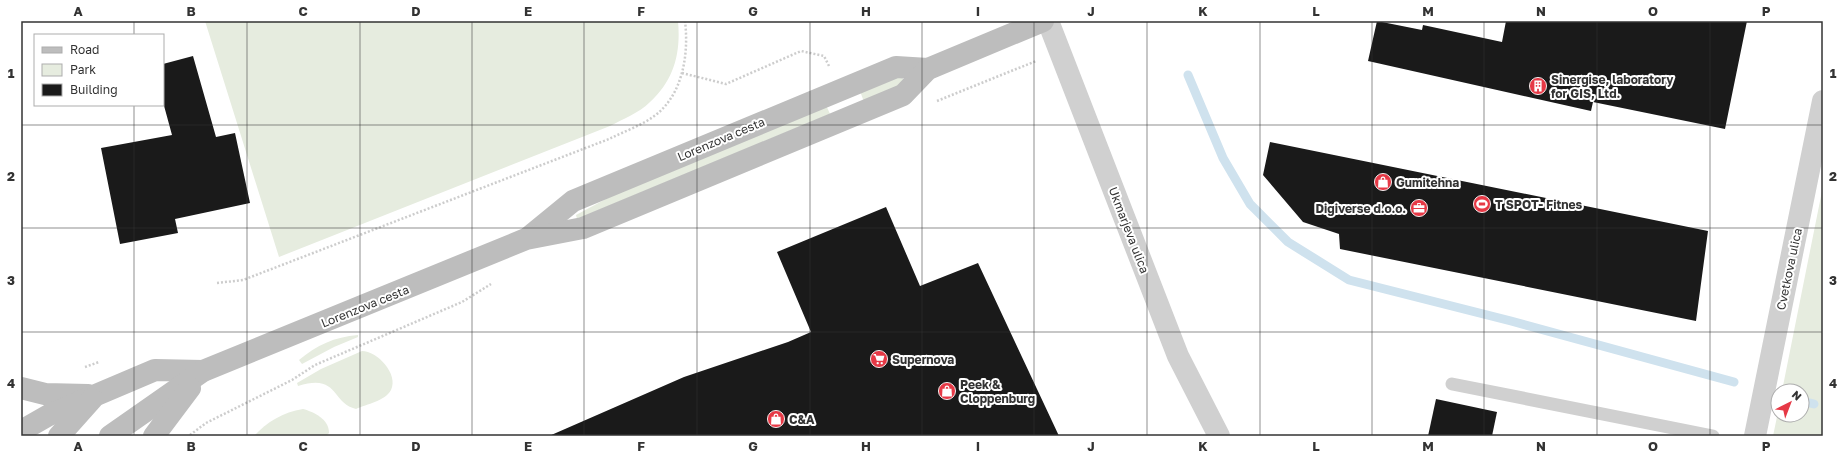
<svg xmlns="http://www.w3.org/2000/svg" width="1844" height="457" viewBox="0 0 1844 457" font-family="'Golos Text',sans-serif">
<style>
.green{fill:#e6ecdf}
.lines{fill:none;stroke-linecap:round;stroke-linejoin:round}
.stream{stroke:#cfe2ee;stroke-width:9}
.building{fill:#1a1a1a}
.path{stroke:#cdcdcd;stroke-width:2.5;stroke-dasharray:2 2;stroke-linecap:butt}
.lane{stroke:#d0d0d0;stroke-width:13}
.street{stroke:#d0d0d0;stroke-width:22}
.secondary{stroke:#bdbdbd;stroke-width:22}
.grid{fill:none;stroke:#333;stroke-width:1;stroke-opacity:0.55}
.labels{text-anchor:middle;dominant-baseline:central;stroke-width:4;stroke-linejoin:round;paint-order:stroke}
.poi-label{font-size:12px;font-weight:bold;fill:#333;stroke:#fff;text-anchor:start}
.street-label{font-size:12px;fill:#333;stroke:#fff}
.neatline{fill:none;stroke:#333;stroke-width:1.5}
.grid-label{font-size:13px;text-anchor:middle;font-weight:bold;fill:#333}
</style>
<rect width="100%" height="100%" fill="#fff"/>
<g class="green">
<path d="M205 21H678C681 53 674 80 650 102 639 113 623 119 610 126L279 257Z"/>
<polygon points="897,76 902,77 904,81 901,86 864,102 860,91"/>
<polygon points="826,105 830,114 577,219 576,215 632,185"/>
<polygon points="1823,186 1823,436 1773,436 1778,412 1778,415 1802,415 1802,391 1782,391"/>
<path d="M358 335V337L334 347 302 364 299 360C317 345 334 337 358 335Z"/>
<path d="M362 351C377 351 399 374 391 390 385 401 367 404 356 409 331 403 339 373 298 386L297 383 321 369Z"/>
<path d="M303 409C314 412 329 419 329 433L326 436H254C267 422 283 412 303 409Z"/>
</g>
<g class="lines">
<g class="stream">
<polyline points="1188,75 1223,158 1250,204 1288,242 1349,280 1511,321 1734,382"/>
<polyline points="1802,401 1814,404"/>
</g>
</g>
<g class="building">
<polygon points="1377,21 1422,30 1423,25 1502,42 1506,21 1747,21 1725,129 1593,102 1591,111 1368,61"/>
<polygon points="193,56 216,137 235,133 250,203 175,219 178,233 120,244 101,148 172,135 163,102 163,64"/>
<polygon points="1270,142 1708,231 1696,321 1340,249 1339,234 1303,222 1263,175"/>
<polygon points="886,207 920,286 978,263 1059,436 549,436 684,377 788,342 811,332 777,252"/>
<polygon points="1436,399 1497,412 1492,436 1428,436"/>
</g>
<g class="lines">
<g class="path">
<polyline points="682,73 726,84 801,51 824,56 829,66"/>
<polyline points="937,101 1036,61"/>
<path d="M217 283 243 280 609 139C623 132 640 126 653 117 683 96 689 54 685 21"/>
<polyline points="85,367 99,362"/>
<polyline points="190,435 206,423 292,380 315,365 462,302 491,284"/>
</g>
<polyline class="lane" points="1452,384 1713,436"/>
<g class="street">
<polyline points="1048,21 1178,356 1219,436"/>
<polyline points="1755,436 1823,101"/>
</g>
<g class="secondary">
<polyline points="529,237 573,201 896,67 928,69"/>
<polyline points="21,388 45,394 88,395"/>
<polyline points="21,431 49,415 155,370 203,371"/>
<polyline points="59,436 92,399"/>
<polyline points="110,436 203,371 526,239 583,228 903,95 928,69 1043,21"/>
<polyline points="154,436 190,388"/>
</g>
</g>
<path class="grid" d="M134 21V35M247 21V436M360 21V436M472 21V436M584 21V436M697 21V436M810 21V436M922 21V436M1034 21V436M1147 21V436M1260 21V436M1372 21V436M1484 21V436M1597 21V436M1710 21V436M134 105V436M21 125H1823M21 228H1823M21 332H1823"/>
<defs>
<g id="building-disc" transform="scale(0.9)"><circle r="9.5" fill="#e63946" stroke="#fff"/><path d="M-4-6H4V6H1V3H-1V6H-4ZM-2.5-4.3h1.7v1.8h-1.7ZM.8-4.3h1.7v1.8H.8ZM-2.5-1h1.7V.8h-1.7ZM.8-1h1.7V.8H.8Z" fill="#fff"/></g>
<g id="shop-disc" transform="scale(0.9)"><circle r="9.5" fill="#e63946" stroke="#fff"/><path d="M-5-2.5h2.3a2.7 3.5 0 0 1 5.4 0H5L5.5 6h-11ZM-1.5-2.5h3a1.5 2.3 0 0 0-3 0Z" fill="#fff"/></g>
<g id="stadium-disc" transform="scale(0.9)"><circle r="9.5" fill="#e63946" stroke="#fff"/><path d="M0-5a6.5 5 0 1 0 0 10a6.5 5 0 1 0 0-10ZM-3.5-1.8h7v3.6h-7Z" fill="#fff"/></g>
<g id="office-disc" transform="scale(0.9)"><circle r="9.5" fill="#e63946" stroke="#fff"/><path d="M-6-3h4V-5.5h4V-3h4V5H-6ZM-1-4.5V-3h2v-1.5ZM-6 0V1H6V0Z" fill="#fff"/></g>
<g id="supermarket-disc" transform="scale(0.9)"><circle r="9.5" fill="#e63946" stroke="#fff"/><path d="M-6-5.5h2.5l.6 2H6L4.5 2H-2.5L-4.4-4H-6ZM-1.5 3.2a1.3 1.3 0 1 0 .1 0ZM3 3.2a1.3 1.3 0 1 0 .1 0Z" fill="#fff"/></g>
</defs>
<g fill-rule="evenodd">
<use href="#building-disc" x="1538" y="86"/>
<use href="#shop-disc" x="1383" y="182"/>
<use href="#stadium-disc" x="1482" y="204"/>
<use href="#office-disc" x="1419" y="208"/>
<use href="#supermarket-disc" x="879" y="359"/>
<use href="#shop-disc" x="947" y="391"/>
<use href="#shop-disc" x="776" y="419"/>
</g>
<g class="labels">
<g class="poi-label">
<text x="1551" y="79">Sinergise, laboratory<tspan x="1551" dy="14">for GIS, Ltd.</tspan></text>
<text x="1396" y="182">Gumitehna</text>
<text x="1495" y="204">T SPOT- Fitnes</text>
<text x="1406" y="208" text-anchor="end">Digiverse d.o.o.</text>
<text x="892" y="359">Supernova</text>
<text x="960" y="384">Peek &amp;<tspan x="960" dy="14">Cloppenburg</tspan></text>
<text x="789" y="419">C&amp;A</text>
</g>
<g class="street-label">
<text transform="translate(721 139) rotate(-23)">Lorenzova cesta</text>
<text transform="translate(1129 230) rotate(69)">Ukmarjeva ulica</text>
<text transform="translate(1789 269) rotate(-78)">Cvetkova ulica</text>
<text transform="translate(365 306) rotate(-22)">Lorenzova cesta</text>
</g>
</g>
<rect width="1844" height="457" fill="none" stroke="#ffffff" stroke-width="44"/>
<rect x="34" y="34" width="130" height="72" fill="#ffffff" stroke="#adadad"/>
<rect x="42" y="47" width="20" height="6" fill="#bdbdbd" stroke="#adadad"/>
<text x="70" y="54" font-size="12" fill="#333333">Road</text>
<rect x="42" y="64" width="20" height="12" fill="#e6ecdf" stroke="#adadad"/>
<text x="70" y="74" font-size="12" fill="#333333">Park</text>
<rect x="42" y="84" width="20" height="12" fill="#1a1a1a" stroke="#adadad"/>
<text x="70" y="94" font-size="12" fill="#333333">Building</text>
<g transform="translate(1790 403) rotate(42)"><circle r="19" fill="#ffffff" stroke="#adadad"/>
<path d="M0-3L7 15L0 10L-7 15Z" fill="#e63946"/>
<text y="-6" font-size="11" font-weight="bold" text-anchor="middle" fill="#333333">N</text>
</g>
<rect x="22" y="22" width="1800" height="413" class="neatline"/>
<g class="grid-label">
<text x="78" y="16">A</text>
<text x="191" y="16">B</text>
<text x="303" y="16">C</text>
<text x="416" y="16">D</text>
<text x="528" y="16">E</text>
<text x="641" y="16">F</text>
<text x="753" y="16">G</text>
<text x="866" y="16">H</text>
<text x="978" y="16">I</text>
<text x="1091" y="16">J</text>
<text x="1203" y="16">K</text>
<text x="1316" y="16">L</text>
<text x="1428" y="16">M</text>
<text x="1541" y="16">N</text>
<text x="1653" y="16">O</text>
<text x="1766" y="16">P</text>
<text x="11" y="78">1</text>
<text x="1833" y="78">1</text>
<text x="11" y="181">2</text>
<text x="1833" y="181">2</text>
<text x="11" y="285">3</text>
<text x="1833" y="285">3</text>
<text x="11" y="388">4</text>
<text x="1833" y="388">4</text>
<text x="78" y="451">A</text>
<text x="191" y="451">B</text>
<text x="303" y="451">C</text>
<text x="416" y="451">D</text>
<text x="528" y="451">E</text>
<text x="641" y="451">F</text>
<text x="753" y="451">G</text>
<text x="866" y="451">H</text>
<text x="978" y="451">I</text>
<text x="1091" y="451">J</text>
<text x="1203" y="451">K</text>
<text x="1316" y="451">L</text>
<text x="1428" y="451">M</text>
<text x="1541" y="451">N</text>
<text x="1653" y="451">O</text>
<text x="1766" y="451">P</text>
</g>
</svg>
